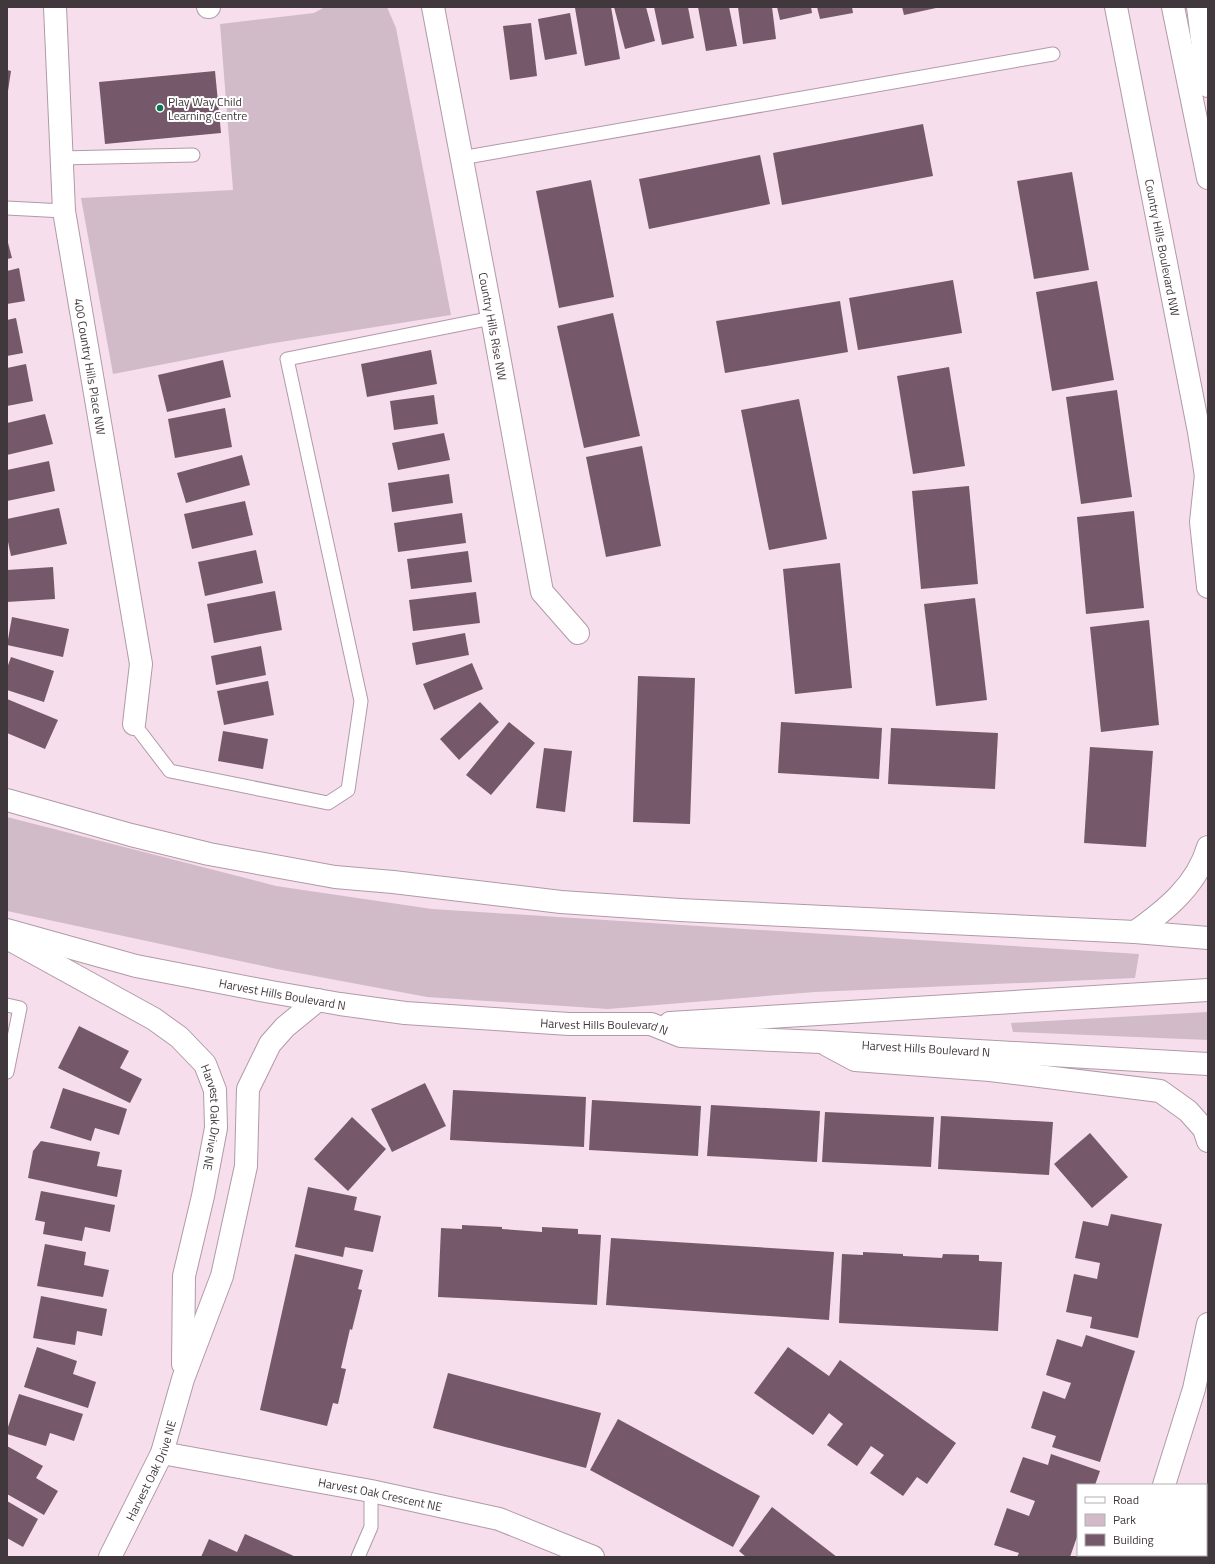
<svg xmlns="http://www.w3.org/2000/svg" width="1215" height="1564" viewBox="0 0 1215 1564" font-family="'Titillium Web',sans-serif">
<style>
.green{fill:#d2bbc9}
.building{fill:#75596a}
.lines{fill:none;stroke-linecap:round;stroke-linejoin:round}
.service-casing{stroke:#b19aa7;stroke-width:15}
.minor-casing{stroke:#b19aa7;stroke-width:24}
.tertiary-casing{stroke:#b19aa7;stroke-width:24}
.secondary-casing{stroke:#b19aa7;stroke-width:24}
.service{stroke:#fff;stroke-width:13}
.minor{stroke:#fff;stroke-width:22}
.tertiary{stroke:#fff;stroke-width:22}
.secondary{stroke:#fff;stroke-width:22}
.poi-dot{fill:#0c7852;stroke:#fff;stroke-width:1.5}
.labels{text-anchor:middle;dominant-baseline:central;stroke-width:4;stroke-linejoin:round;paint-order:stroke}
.poi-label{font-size:12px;fill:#41383d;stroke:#fff;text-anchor:start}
.street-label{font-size:12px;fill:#41383d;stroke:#fff}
</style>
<rect width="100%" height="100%" fill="#f6deec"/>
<g class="green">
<polygon points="325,7 387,7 396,28 451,315 268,344 113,374 81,198 233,190 220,24 314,13"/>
<polygon points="7,817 276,886 432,909 1139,954 1135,978 815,992 608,1009 427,997 277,969 7,911"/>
<polygon points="1208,1012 1208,1040 1013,1032 1011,1023"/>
</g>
<g class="building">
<polygon points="579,7 611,7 620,59 585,66 575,8"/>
<polygon points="614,7 646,7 655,41 625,49"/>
<polygon points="654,7 688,7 694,38 662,45"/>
<polygon points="698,7 729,7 737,46 706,51"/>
<polygon points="738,7 772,7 776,39 743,44"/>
<polygon points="777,7 811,7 812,13 780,20"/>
<polygon points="817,7 852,7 853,13 820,19"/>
<polygon points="902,7 935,7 936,8 904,15"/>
<polygon points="570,13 577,54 545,60 538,19"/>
<polygon points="531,23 537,76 510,80 503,26"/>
<polygon points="7,70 11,71 8,91 7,91"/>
<polygon points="215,71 221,133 105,144 99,82"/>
<polygon points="923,124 933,176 782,205 773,153"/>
<polygon points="760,155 770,204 649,229 639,179"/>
<polygon points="1072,172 1089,270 1034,279 1017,181"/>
<polygon points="591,180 614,297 559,308 536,191"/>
<polygon points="7,239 12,258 7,259"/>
<polygon points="19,268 25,301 7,304 7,271"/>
<polygon points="953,280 962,333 858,350 849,298"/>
<polygon points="1097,281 1114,380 1052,391 1036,292"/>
<polygon points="840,301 848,352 725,373 716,321"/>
<polygon points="613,313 640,436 584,448 557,326"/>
<polygon points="16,318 23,353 7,356 7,320"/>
<polygon points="431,350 437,384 367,397 361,364"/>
<polygon points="223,360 231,397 167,412 158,375"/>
<polygon points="26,364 33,401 7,406 7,368"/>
<polygon points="949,367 965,466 913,474 897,376"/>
<polygon points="1117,390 1132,497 1081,504 1066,397"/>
<polygon points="434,395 438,424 394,430 390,401"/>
<polygon points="799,399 827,539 769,550 741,410"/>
<polygon points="225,408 232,447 175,458 168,419"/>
<polygon points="45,414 53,444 7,455 7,423"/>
<polygon points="444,433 450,460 398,470 392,443"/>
<polygon points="642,446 661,546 606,557 586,457"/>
<polygon points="242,455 250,485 186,503 177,473"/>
<polygon points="49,461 55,491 7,501 7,470"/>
<polygon points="449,474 453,503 392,512 388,483"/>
<polygon points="969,486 978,584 921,589 912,491"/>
<polygon points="245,501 253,535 192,549 184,514"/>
<polygon points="59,508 67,544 11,556 7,537 7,519"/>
<polygon points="1134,511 1144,608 1086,614 1077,517"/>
<polygon points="462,513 466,543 398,552 394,523"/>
<polygon points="256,550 263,583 205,596 198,562"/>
<polygon points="468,551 472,582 411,589 407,559"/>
<polygon points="840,563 852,688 795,694 783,569"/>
<polygon points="53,567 55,599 7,602 7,570"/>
<polygon points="275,591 282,630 214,643 207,604"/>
<polygon points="476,592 480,623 413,631 409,600"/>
<polygon points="975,598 987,700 936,706 924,604"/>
<polygon points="12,617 69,629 63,657 7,645"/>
<polygon points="1149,620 1159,725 1101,732 1090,627"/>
<polygon points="465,633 469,655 416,665 412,643"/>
<polygon points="261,646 266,675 216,685 211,656"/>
<polygon points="11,657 54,671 44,702 7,690 7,668"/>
<polygon points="472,663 483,689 434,710 423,684"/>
<polygon points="638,676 695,678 690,824 633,822"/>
<polygon points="268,681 274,715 224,725 217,691"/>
<polygon points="7,699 58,720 45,749 7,733"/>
<polygon points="480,702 499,722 459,760 440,739"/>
<polygon points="509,722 535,743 491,795 466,775"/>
<polygon points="781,722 882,728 879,779 778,773"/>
<polygon points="891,728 998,733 995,789 888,784"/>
<polygon points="223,731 268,739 263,769 218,761"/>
<polygon points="1090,747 1153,751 1146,847 1084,843"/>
<polygon points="544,748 572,751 565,812 536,808"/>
<polygon points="79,1026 129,1051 120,1068 142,1079 130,1103 58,1068"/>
<polygon points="425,1083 446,1126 392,1152 371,1109"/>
<polygon points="63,1088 127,1109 119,1135 95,1128 91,1141 50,1128"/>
<polygon points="453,1090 586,1097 584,1147 450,1140"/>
<polygon points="592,1100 701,1106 698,1156 589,1150"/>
<polygon points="711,1105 820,1111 817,1162 707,1156"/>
<polygon points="825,1112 934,1117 931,1167 822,1162"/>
<polygon points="941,1116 1053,1122 1049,1175 938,1169"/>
<polygon points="352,1117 386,1149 348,1191 314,1159"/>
<polygon points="1090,1133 1128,1177 1092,1208 1054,1164"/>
<polygon points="41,1141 100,1152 97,1166 122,1170 117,1197 28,1178 33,1151"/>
<polygon points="308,1187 357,1197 354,1210 381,1216 373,1252 345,1247 343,1257 295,1247"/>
<polygon points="41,1191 115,1205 110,1232 85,1227 82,1241 43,1234 45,1222 35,1220"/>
<polygon points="1111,1214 1162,1224 1138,1338 1090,1328 1092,1317 1066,1312 1074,1274 1097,1279 1100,1263 1075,1258 1083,1221 1108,1226"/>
<polygon points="462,1225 502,1227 502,1229 542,1232 542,1227 578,1229 578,1234 601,1235 597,1305 438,1297 441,1228 462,1229"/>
<polygon points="611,1238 834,1252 829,1320 606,1305"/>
<polygon points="45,1244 86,1252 84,1265 109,1270 103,1297 37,1286"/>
<polygon points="863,1252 903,1254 903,1256 942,1258 943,1254 979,1255 979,1261 1002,1262 998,1331 839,1323 842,1254 863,1255"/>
<polygon points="295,1254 363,1270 358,1289 362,1290 352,1330 350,1329 341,1368 346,1369 338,1404 333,1403 327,1426 260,1410"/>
<polygon points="41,1296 107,1309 102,1336 77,1331 75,1345 33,1338"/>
<polygon points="1086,1335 1135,1351 1100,1462 1052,1447 1056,1436 1031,1428 1043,1391 1065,1399 1071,1383 1046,1375 1057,1339 1082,1347"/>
<polygon points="37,1347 77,1361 73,1374 96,1382 88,1408 24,1387"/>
<polygon points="788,1347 829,1376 840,1360 956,1443 927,1484 917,1477 903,1496 870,1473 884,1455 871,1446 857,1466 827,1445 843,1424 829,1413 813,1435 754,1393"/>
<polygon points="448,1373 601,1413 586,1468 433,1428"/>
<polygon points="19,1394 83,1414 74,1441 50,1433 46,1446 7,1434 7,1430"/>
<polygon points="618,1419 760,1496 733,1547 590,1470"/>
<polygon points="7,1446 43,1466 36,1478 58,1491 44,1515 7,1494"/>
<polygon points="1051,1454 1100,1471 1095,1485 1078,1485 1078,1534 1070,1557 1017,1557 1019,1553 994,1545 1007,1508 1029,1516 1035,1501 1010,1492 1023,1457 1048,1465"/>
<polygon points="7,1501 38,1519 23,1547 7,1538"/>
<polygon points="772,1507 837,1557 746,1557 739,1551"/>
<polygon points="245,1534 296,1557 201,1557 209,1539 237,1552"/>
</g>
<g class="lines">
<g class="service-casing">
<g id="service">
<polyline points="61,158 193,155"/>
<polyline points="461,158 1053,54"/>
<polyline points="7,208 64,211"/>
<polyline points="134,724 170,771 328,803 348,790 361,701 287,359 492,318"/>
<polyline points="7,1005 20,1008 7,1072"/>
<polyline points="358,1557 371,1527 371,1491"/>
</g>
</g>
<g class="minor-casing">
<g id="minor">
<path id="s1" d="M55 7 64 211 141 664 134 724"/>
<path id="s2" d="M433 7 492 318 542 592 578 633"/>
<path id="s3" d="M7 938 154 1019 179 1037 205 1064 215 1090 216 1128 203 1196 184 1276 183 1364"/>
<path id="s4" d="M162 1453 371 1491 499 1519 593 1557"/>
<path id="s5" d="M110 1557 162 1453 183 1379 222 1276 246 1166 248 1089 270 1044 285 1027 318 1000"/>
</g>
</g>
<g class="tertiary-casing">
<polyline id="tertiary" points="208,7 209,7"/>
</g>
<g class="secondary-casing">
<g id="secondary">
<path id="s6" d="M1116 7 1199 432 1208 489"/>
<polyline points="1173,7 1208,178"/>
<polyline points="1198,7 1208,86"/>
<polyline points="1206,475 1201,522 1208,587"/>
<polyline points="7,800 131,835 209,854 335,877 393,882 561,902 680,910 1135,932 1208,938"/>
<path id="s7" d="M7 930 136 966 271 992 340 1004 405 1013 569 1024H651L681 1036 821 1042 1208 1064"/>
<path d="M1135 932C1166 910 1197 885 1208 847"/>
<polyline points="670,1023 1208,990"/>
<polyline points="827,1045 855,1060 990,1070 1160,1091 1188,1111 1204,1129 1208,1141"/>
<polyline points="1164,1485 1194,1389 1208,1324"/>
<polyline points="1140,1557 1141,1555"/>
</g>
</g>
<use href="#service" class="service"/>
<use href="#minor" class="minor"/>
<use href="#tertiary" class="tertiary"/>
<use href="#secondary" class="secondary"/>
</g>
<circle class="poi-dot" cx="160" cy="108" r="4"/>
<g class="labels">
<g class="poi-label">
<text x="168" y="101">Play Way Child<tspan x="168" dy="14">Learning Centre</tspan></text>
</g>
<g class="street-label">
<text stroke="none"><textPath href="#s6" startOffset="245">Country Hills Boulevard NW</textPath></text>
<text stroke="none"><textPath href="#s2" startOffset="325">Country Hills Rise NW</textPath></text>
<text stroke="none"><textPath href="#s1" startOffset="362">400 Country Hills Place NW</textPath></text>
<text stroke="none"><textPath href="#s7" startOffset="283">Harvest Hills Boulevard N</textPath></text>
<text stroke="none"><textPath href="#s7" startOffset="607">Harvest Hills Boulevard N</textPath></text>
<text stroke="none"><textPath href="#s7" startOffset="931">Harvest Hills Boulevard N</textPath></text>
<text stroke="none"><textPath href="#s3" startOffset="291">Harvest Oak Drive NE</textPath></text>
<text stroke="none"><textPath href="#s5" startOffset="96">Harvest Oak Drive NE</textPath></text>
<text stroke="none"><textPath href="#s4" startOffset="222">Harvest Oak Crescent NE</textPath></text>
</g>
</g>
<rect width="1215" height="1564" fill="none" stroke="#41383d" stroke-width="16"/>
<rect x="1077" y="1484" width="130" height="72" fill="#ffffff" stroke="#b3afb1"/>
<rect x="1085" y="1497" width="20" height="6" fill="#ffffff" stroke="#b3afb1"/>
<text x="1113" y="1504" font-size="12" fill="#41383d">Road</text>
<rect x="1085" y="1514" width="20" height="12" fill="#d2bbc9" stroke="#b3afb1"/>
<text x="1113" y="1524" font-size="12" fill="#41383d">Park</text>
<rect x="1085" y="1534" width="20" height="12" fill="#75596a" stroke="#b3afb1"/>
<text x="1113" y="1544" font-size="12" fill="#41383d">Building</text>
</svg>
